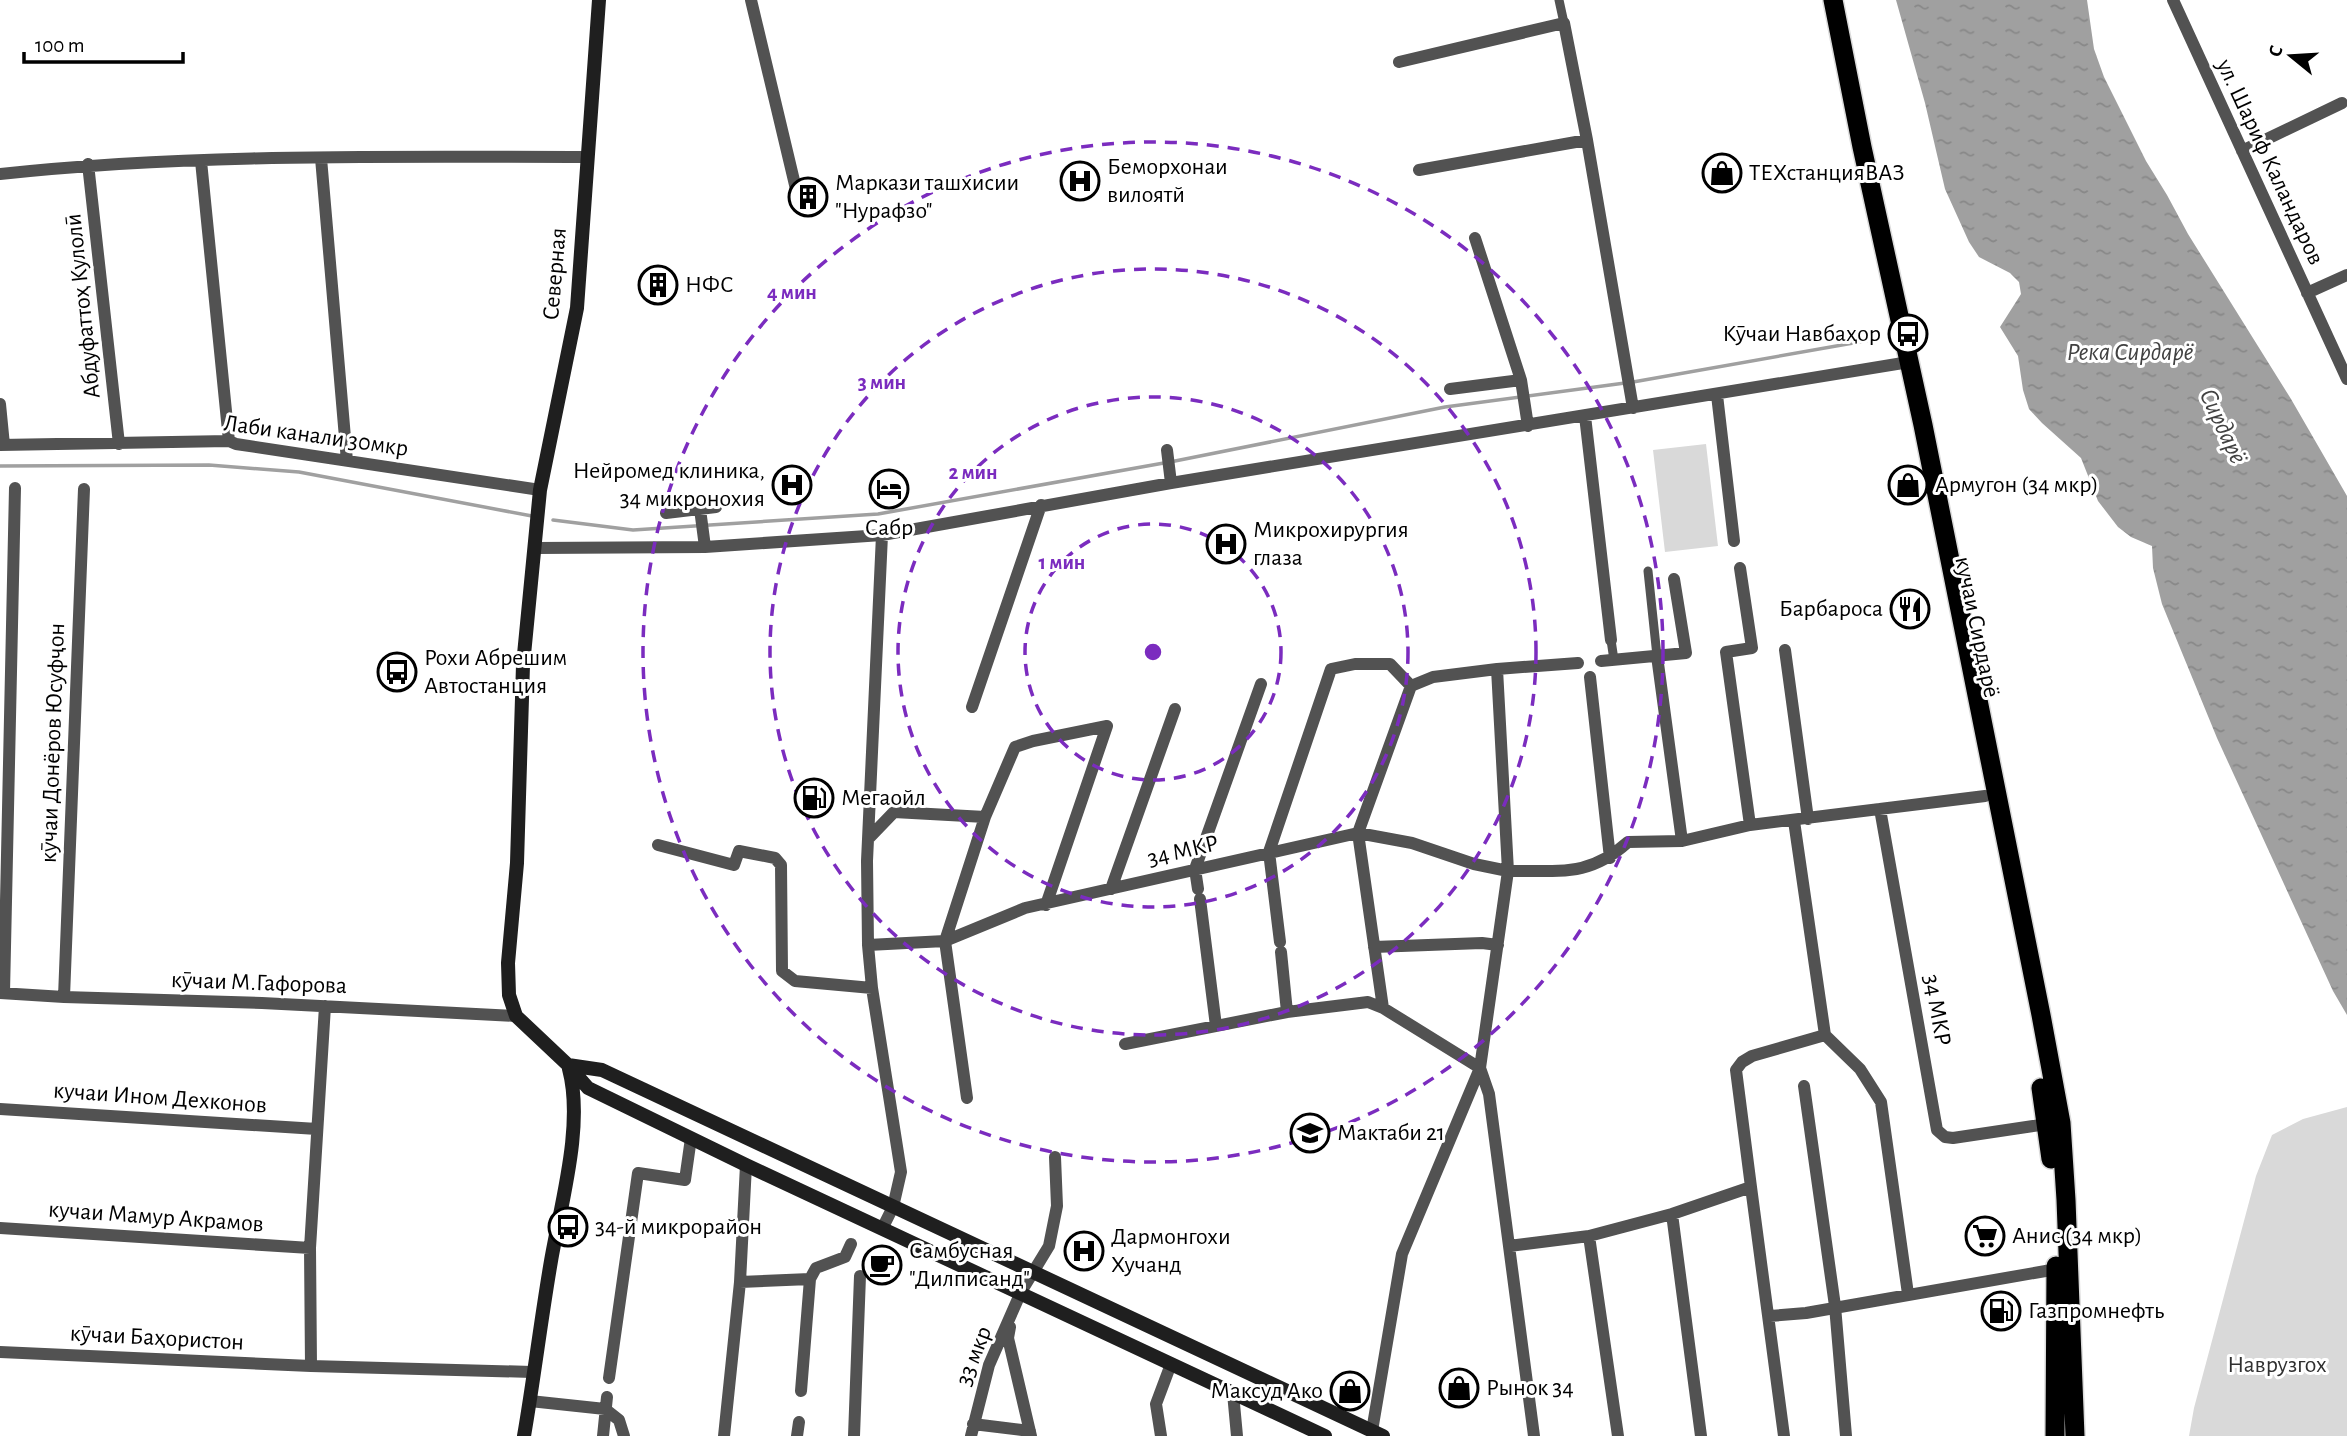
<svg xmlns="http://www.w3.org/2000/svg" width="2347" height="1436" font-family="'Alegreya Sans',sans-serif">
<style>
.green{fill:#d9d9d9}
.water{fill:url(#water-ripples)}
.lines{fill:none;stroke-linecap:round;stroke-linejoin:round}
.stream{stroke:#a0a0a0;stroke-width:3.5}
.trunk-casing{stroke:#dbdbdb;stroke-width:22}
.pedestrian{stroke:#525252;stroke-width:9}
.minor{stroke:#525252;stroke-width:12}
.secondary{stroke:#1f1f1f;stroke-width:14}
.trunk{stroke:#000;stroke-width:19}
.ring{fill:none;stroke:#7b2cbf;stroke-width:3.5;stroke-dasharray:12 9}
.labels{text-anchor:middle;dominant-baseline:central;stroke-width:6;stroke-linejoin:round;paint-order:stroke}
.street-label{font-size:24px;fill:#000;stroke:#fff}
.poi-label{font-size:24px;fill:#000;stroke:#fff;text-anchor:start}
.park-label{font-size:24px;fill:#303030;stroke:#fff}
.water-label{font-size:26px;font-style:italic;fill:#414141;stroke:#fff}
.centre{fill:#7b2cbf;stroke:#fff;stroke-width:3.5}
.ring-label{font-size:21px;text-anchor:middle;font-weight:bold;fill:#7b2cbf;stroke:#fff;stroke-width:6;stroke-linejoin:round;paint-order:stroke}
</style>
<defs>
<pattern id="water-ripples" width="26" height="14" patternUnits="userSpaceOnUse" patternTransform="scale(1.75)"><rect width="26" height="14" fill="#a0a0a0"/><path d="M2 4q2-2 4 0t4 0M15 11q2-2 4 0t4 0" fill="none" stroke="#888"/></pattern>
</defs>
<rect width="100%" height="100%" fill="#fff"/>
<path class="green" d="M1706 444 1718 546 1665 552 1653 450Z
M2347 1107V1436H2189L2194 1408 2256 1176 2272 1135 2303 1119Z"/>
<path class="water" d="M1896 0H2087L2094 49 2104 77 2146 161 2167 195 2188 234 2291 399 2347 496V1015L2333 991 2217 738 2162 604 2153 568 2152 546 2131 537 2118 527 2098 501 2081 458 2042 423 2029 409 2023 390 2018 356 2000 327 2021 294 2019 282 2010 273 1979 257 1969 242 1945 189 1925 103Z"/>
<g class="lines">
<path class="stream" d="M1633 382 1876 339
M0 466 209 465 299 472 532 516
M553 520 633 530 878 514 1175 461 1445 407 1625 383"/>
<defs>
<path id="trunk" d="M1833 0 1862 147 1923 425 2041 1015 2061 1123 2066 1200 2075 1436
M2041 1088 2051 1159
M2055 1436 2056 1266"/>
</defs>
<use href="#trunk" class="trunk-casing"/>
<path class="pedestrian" d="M1559 0 1564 23
M1648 571 1657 656
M1611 640 1614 660"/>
<path class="minor" d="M751 0 796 189
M2173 0 2347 379
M1399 62 1564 23 1587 140
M2242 151 2342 103
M321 158 347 461
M201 161 229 441
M88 164 119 444
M1419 170 1587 140 1633 408
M0 174C194 153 391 157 586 157
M1475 238 1521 380 1528 426
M2307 293 2347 275
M1450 389 1521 380
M1717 395 1734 541
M0 404 4 445
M1585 416 1611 640
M0 445 229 441 236 444 540 490
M1167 450 1171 483
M700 509 705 547
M666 513 716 507
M882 535 867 861 868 945 872 988 901 1172 893 1207 882 1229
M536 548 705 547 882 535 1171 483 1909 362
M1740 568 1752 648 1726 652 1750 825
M1785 650 1808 819
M1657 656 1682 841
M1601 661 1686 653 1674 579
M1590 677 1610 858
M972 707 1041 505
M1880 809 1937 1130 1945 1137 1953 1138 2047 1124
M868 839 894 812 985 817 1015 747 1033 741 1107 726
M658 845 734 865 739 851 775 858 781 865 782 971 795 981 872 988
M1111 889 1175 709
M1198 889 1195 869 1261 684
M1200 899 1216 1026
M1046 905 1107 726
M1280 942 1269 852 1331 669 1355 664H1390L1411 686 1433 677 1497 669
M868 945 945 941 1025 908 1358 833 1412 843 1474 864 1508 871 1497 669 1578 663
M1374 947 1482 943 1498 945
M1281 952 1287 1012
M0 993 64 997 262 1003 516 1016
M4 993 15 488
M64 997 84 489
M1383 1008 1358 833 1411 686
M1825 1035 1860 1069 1881 1102 1908 1294
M1125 1044 1287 1012 1368 1002 1383 1008 1480 1068 1489 1094 1534 1436
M1804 1086 1835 1306 1846 1436
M967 1098 945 941 985 817
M0 1109 317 1129
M1751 1187 1784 1436
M1672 1214 1701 1436
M0 1228 310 1248
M1589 1236 1618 1436
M1509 1246 1589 1236 1672 1214 1751 1187 1736 1070 1742 1062 1752 1056 1825 1035 1794 821
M740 1282 810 1279
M1770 1316 1806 1313 2057 1269
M1010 1327 1008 1338 1031 1436
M0 1352 311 1366 532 1372
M311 1366 310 1248 325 1006
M609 1378 638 1173 685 1180 691 1138
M801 1391 810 1279 816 1268 845 1257 851 1244
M1233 1393 1237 1436
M530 1401 605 1409 619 1420 624 1436
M973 1424 1030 1431
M1372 1431 1402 1254 1480 1068 1508 871C1559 870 1588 878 1628 842L1682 841 1750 825 1985 796
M603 1436 607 1397
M724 1436 740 1282 746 1165
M797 1436 799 1422
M854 1436 860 1276
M971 1436 989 1365 1021 1292 1049 1246 1057 1206 1055 1157
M1161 1436 1156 1404 1171 1364"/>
<path class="secondary" d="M599 0 577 308 540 490 523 665 517 863 508 963 509 995 516 1016 568 1065 588 1088 746 1165 1325 1436
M568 1065 602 1070 1383 1436
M524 1436C534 1378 541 1319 551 1261 561 1203 584 1125 569 1069"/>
<use href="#trunk" class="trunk"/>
</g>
<g class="ring">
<circle cx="1153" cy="652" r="128"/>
<circle cx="1153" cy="652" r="255"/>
<circle cx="1153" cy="652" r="383"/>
<circle cx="1153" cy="652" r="510"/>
</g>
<defs>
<symbol id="shop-ring" viewBox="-11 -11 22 22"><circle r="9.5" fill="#fff" stroke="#000" stroke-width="1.5"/><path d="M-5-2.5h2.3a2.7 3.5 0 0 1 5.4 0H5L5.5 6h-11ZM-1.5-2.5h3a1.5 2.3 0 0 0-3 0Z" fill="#000"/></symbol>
<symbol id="hospital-ring" viewBox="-11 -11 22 22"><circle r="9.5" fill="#fff" stroke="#000" stroke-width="1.5"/><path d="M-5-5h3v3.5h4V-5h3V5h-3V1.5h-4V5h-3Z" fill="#000"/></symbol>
<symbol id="building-ring" viewBox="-11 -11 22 22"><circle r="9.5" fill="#fff" stroke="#000" stroke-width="1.5"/><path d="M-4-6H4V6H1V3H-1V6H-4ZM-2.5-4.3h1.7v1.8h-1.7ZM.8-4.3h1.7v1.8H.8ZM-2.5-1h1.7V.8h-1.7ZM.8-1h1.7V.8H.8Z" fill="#000"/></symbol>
<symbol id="bus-ring" viewBox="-11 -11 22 22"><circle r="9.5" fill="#fff" stroke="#000" stroke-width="1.5"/><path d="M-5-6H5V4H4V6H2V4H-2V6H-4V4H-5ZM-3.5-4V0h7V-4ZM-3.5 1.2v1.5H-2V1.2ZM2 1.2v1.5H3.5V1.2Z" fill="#000"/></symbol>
<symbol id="hotel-ring" viewBox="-11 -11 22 22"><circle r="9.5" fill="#fff" stroke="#000" stroke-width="1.5"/><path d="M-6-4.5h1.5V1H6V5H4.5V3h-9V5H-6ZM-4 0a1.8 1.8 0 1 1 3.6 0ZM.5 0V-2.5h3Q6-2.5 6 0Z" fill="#000"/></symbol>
<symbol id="restaurant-ring" viewBox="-11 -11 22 22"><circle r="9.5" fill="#fff" stroke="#000" stroke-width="1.5"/><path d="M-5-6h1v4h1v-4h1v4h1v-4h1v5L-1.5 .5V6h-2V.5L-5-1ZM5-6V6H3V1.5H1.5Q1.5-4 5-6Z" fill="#000"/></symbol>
<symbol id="fuel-ring" viewBox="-11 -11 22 22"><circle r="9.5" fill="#fff" stroke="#000" stroke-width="1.5"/><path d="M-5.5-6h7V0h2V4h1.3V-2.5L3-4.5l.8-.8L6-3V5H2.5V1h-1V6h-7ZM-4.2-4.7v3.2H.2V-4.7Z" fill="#000"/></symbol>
<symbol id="school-ring" viewBox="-11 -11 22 22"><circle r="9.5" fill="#fff" stroke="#000" stroke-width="1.5"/><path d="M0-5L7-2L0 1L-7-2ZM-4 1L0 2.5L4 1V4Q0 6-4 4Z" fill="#000"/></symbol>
<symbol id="supermarket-ring" viewBox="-11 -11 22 22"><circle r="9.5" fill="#fff" stroke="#000" stroke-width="1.5"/><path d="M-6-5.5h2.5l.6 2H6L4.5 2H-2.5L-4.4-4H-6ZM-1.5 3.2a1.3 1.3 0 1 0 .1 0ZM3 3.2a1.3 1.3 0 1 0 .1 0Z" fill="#000"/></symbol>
<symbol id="cafe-ring" viewBox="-11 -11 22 22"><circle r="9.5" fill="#fff" stroke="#000" stroke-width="1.5"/><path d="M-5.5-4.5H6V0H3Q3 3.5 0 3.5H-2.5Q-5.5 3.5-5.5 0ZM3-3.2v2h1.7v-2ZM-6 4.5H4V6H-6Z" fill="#000"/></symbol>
</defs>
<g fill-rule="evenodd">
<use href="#shop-ring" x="1700" y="151" width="44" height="44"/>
<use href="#hospital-ring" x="1058" y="159" width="44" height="44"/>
<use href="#building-ring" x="786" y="175" width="44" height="44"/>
<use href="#building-ring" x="636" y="263" width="44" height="44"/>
<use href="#bus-ring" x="1886" y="312" width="44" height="44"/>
<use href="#hospital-ring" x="770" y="463" width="44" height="44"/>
<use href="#shop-ring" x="1886" y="463" width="44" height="44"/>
<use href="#hotel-ring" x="867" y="467" width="44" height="44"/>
<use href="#hospital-ring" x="1204" y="522" width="44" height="44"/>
<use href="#restaurant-ring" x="1888" y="587" width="44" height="44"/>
<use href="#bus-ring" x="375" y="650" width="44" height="44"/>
<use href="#fuel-ring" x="792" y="776" width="44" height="44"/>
<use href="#school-ring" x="1288" y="1111" width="44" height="44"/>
<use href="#bus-ring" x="546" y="1205" width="44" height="44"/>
<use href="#supermarket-ring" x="1963" y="1214" width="44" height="44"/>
<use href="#hospital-ring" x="1062" y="1229" width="44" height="44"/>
<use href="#cafe-ring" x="860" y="1243" width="44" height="44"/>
<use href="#fuel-ring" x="1979" y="1289" width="44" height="44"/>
<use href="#shop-ring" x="1437" y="1366" width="44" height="44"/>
<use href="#shop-ring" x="1328" y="1369" width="44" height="44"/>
</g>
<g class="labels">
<g class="street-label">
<text transform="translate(2270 162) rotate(65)">ул. Шариф Каландаров</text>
<text transform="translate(555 274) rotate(-85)">Северная</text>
<text transform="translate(83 306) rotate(-96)">Абдуфаттоҳ Кулолӣ</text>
<text transform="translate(316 436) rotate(8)">Лаби канали 30мкр</text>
<text transform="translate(1977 627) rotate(78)">кучаи Сирдарё</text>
<text transform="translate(53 743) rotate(-88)">кӯчаи Донёров Юсуфҷон</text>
<text transform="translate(1183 851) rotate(-13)">34 МКР</text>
<text transform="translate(259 983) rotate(2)">кӯчаи М.Гафорова</text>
<text transform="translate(1937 1010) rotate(80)">34 МКР</text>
<text transform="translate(160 1098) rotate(4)">кучаи Ином Дехконов</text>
<text transform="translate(156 1217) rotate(4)">кучаи Мамур Акрамов</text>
<text transform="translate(157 1338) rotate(3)">кӯчаи Баҳористон</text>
<text transform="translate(974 1356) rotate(-69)">33 мкр</text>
</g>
<g class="poi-label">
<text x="1107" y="167">Беморхонаи<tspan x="1107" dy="28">вилоятй</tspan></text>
<text x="1749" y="173">ТЕХстанцияВАЗ</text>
<text x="835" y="183">Маркази ташхисии<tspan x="835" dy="28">"Нурафзо"</tspan></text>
<text x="685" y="285">НФС</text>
<text x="1881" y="334" text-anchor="end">Кӯчаи Навбаҳор</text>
<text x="765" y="471" text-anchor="end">Нейромед клиника,<tspan x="765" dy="28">34 микронохия</tspan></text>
<text x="1935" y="485">Армугон (34 мкр)</text>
<text x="889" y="528" text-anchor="middle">Сабр</text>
<text x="1253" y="530">Микрохирургия<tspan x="1253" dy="28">глаза</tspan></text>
<text x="1883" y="609" text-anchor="end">Барбароса</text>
<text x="424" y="658">Рохи Абрешим<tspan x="424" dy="28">Автостанция</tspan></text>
<text x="841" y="798">Мегаойл</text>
<text x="1337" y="1133">Мактаби 21</text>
<text x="595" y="1227">34-й микрорайон</text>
<text x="2012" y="1236">Анис (34 мкр)</text>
<text x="1111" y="1237">Дармонгохи<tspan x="1111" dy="28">Хучанд</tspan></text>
<text x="909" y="1251">Самбусная<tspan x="909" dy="28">"Дилписанд"</tspan></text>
<text x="2028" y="1311">Газпромнефть</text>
<text x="1486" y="1388">Рынок 34</text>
<text x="1323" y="1391" text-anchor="end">Максуд Ако</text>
</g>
<g class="park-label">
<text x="2277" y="1365">Наврузгох</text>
</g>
<g class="water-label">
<text x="2130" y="352">Река Сирдарё</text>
<text transform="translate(2223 426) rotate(65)">Сирдарё</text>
</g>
</g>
<circle cx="1153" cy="652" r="10" class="centre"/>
<g class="ring-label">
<text x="792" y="299">4 мин</text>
<text x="882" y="389">3 мин</text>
<text x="973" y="479">2 мин</text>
<text x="1062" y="569">1 мин</text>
</g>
<g transform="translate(2291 56) rotate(288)" stroke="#ffffff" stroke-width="5" paint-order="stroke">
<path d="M0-5L12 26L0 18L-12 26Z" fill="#000000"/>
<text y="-10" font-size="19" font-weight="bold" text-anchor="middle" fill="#000000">С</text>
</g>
<path d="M24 52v10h159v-10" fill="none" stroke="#000000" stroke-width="3.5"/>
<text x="35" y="52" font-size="21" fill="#000000" stroke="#ffffff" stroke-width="5" paint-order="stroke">100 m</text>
</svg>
